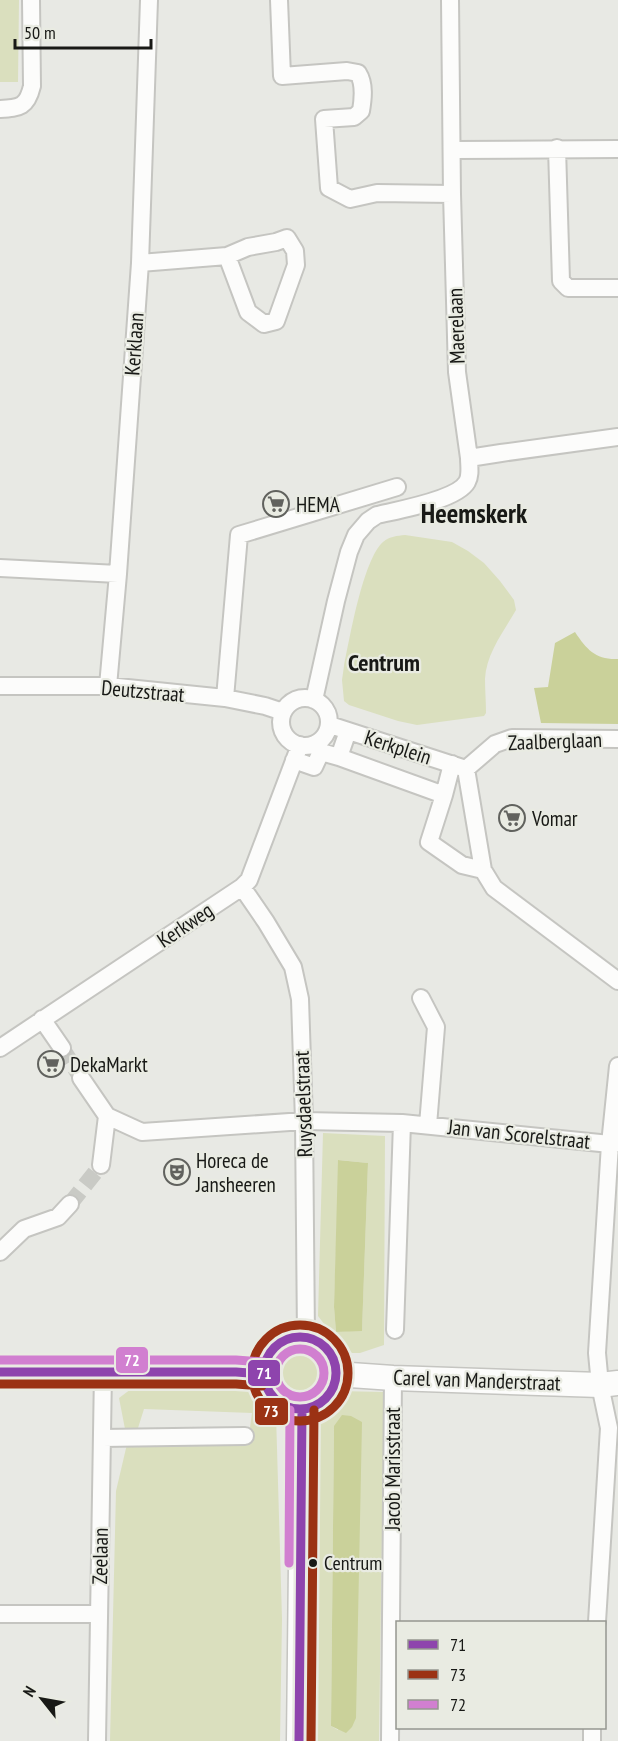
<svg xmlns="http://www.w3.org/2000/svg" width="618" height="1741" font-family="'PT Sans Narrow',sans-serif">
<style>
.green{fill:#dadfbe;fill-rule:evenodd}
.water{fill:#cad19a}
.lines{fill:none;stroke-linecap:round;stroke-linejoin:round}
.street-tunnel{stroke:#c9cac5;stroke-width:16;stroke-dasharray:16 8;stroke-linecap:butt}
.street-casing{stroke:#c5c5c1;stroke-width:20}
.secondary-casing{stroke:#c5c5c1;stroke-width:27}
.street{stroke:#fcfcfb;stroke-width:16}
.secondary{stroke:#fcfcfb;stroke-width:24}
.bus-1-casing{stroke:#e9ebe2;stroke-width:14}
.bus-2-casing{stroke:#e9ebe2;stroke-width:14}
.bus-3-casing{stroke:#e9ebe2;stroke-width:14}
.bus-1{stroke:#8e44ad;stroke-width:9}
.bus-2{stroke:#9b3214;stroke-width:9}
.bus-3{stroke:#d17fd0;stroke-width:9}
.bus-dot{fill:#181916;stroke:#e9ebe2;stroke-width:2}
.labels{text-anchor:middle;dominant-baseline:central;stroke-width:4.5;stroke-linejoin:round;paint-order:stroke}
.bus-label{font-size:20px;fill:#181916;stroke:#e9ebe2;text-anchor:start}
.street-label{font-size:21px;fill:#181916;stroke:#e9ebe2}
.poi-label{font-size:21px;fill:#181916;stroke:#e9ebe2;text-anchor:start}
.quarter-label{font-size:24px;font-weight:bold;fill:#181916;stroke:#e9ebe2}
.district-label{font-size:27px;font-weight:bold;fill:#181916;stroke:#e9ebe2}
.line-badge{stroke:#e9ebe2;stroke-width:2}
.badge-label{font-size:16px;text-anchor:middle;font-weight:bold;fill:#fff}
</style>
<rect width="100%" height="100%" fill="#e8e9e4"/>
<path class="green" d="M0 0H19L18 82H0Z
M405 535 452 542 468 551 484 563 500 581 514 600 516 610C504 631 486 654 485 679 485 690 486 702 486 713L484 716 417 725 398 721 349 705 344 701 342 680 344 666C350 637 363 560 383 542 390 536 397 536 405 535Z
M323 1133 385 1136 384 1345 360 1353H352L334 1337 318 1316ZM339 1160 368 1163 362 1330 336 1332 334 1307Z
M280 1374a20 20 0 1 1 40 0a20 20 0 1 1-40 0Z
M131 1389H242L256 1391 259 1400 276 1414 282 1619 280 1741H110L116 1491 127 1444 248 1442 252 1413 144 1409 138 1428 125 1429 119 1398Z
M337 1391 384 1392 379 1741H310L318 1413 323 1410ZM334 1426 338 1730 331 1726Z"/>
<path class="water" d="M575 632C587 650 596 660 618 659V724L541 723 534 688 548 687 555 643Z
M338 1160 368 1163 362 1331 336 1332 334 1307Z
M342 1415 351 1416 362 1422 356 1718 352 1727 346 1733 331 1726 334 1426Z"/>
<g class="lines">
<path class="street-tunnel" d="M62 1048 81 1078
M70 1204 101 1165"/>
<defs>
<path id="street" d="M279 0 282 76 347 71 358 73C365 84 363 99 361 111L354 117 324 119 329 188 350 199 377 193 452 194
M0 109C20 108 27 107 32 86L31 0
M557 148 561 281 568 288H618
M453 150 618 149
M140 263 227 256 248 247 276 242 287 238 295 251 296 265 276 321 264 324 248 312 227 256
M469 458 501 453 618 437
M0 568 118 574
M0 686H108L225 698 265 706 283 712
M108 686 118 574 140 263 149 0
M225 698 239 535 397 487
M281 722a24 24 0 1 1 48 0a24 24 0 1 1-48 0Z
M314 700 336 601 349 552 356 535 368 521 377 515C398 510 457 500 467 482 471 475 469 466 469 458L457 372 452 194 450 0
M330 725 466 769
M339 757 444 795 429 842 462 865 483 870
M294 760 314 767 321 752 339 757 348 731
M466 769 483 870 494 888 618 981
M466 769 495 744 512 738 618 739
M444 795 452 764
M242 887 266 922 293 967 300 999 304 1121 306 1337
M421 998 436 1027 428 1125
M42 1019 62 1048
M0 1048 242 887 249 880 300 745
M81 1078 107 1116
M107 1116 142 1132 304 1121 402 1123 610 1144 618 1143
M101 1165 107 1116
M0 1252 24 1229 58 1217 70 1204
M395 1330 402 1123
M102 1438 245 1436
M0 1614H99
M597 1622 609 1428 600 1385 597 1353 610 1144 618 1066
M97 1741 103 1372
M390 1741 393 1378
M592 1741V1728"/>
<path id="secondary" d="M264 1373a36 36 0 1 1 72 0a36 36 0 1 1-72 0Z
M0 1372H236L263 1374
M336 1374 393 1378 600 1385 618 1383
M299 1741 301 1563 302 1410"/>
</defs>
<use href="#street" class="street-casing"/>
<use href="#secondary" class="secondary-casing"/>
<use href="#street" class="street"/>
<use href="#secondary" class="secondary"/>
<defs>
<path id="bus-1" d="M264 1373a36 36 0 1 1 72 0a36 36 0 1 1-72 0Z
M0 1372H236L263 1374
M299 1741 302 1410"/>
<path id="bus-2" d="M252 1373a48 48 0 1 1 96 0a48 48 0 1 1-96 0Z
M0 1384H236L262 1386
M311 1741 314 1410"/>
<path id="bus-3" d="M276 1373a24 24 0 1 1 48 0a24 24 0 1 1-48 0Z
M0 1360H236L264 1362
M289 1563 290 1410"/>
</defs>
<use href="#bus-1" class="bus-1-casing"/>
<use href="#bus-2" class="bus-2-casing"/>
<use href="#bus-3" class="bus-3-casing"/>
<use href="#bus-1" class="bus-1"/>
<use href="#bus-2" class="bus-2"/>
<use href="#bus-3" class="bus-3"/>
</g>
<defs>
<symbol id="supermarket-ring" viewBox="-11 -11 22 22"><circle r="9.5" fill="#e9ebe2" stroke="#61625e" stroke-width="1.5"/><path d="M-6-5.5h2.5l.6 2H6L4.5 2H-2.5L-4.4-4H-6ZM-1.5 3.2a1.3 1.3 0 1 0 .1 0ZM3 3.2a1.3 1.3 0 1 0 .1 0Z" fill="#61625e"/></symbol>
<symbol id="theatre-ring" viewBox="-11 -11 22 22"><circle r="9.5" fill="#e9ebe2" stroke="#61625e" stroke-width="1.5"/><path d="M-5-5.5Q0-4 5-5.5V0Q5 5 0 6Q-5 5-5 0ZM-3.3-2.5H-1v1.5H-3.3ZM1-2.5H3.3v1.5H1ZM-2.8 1Q0 5.5 2.8 1Z" fill="#61625e"/></symbol>
</defs>
<g fill-rule="evenodd">
<use href="#supermarket-ring" x="261" y="489" width="30" height="30"/>
<use href="#supermarket-ring" x="497" y="803" width="30" height="30"/>
<use href="#supermarket-ring" x="36" y="1049" width="30" height="30"/>
<use href="#theatre-ring" x="162" y="1157" width="30" height="30"/>
</g>
<circle class="bus-dot" cx="313" cy="1563" r="5"/>
<g class="labels">
<g class="bus-label">
<text x="324" y="1563">Centrum</text>
</g>
<g class="street-label">
<text transform="translate(456 326) rotate(-92)">Maerelaan</text>
<text transform="translate(134 344) rotate(-86)">Kerklaan</text>
<text transform="translate(143 691) rotate(5)">Deutzstraat</text>
<text transform="translate(555 741) rotate(-2)">Zaalberglaan</text>
<text transform="translate(398 747) rotate(18)">Kerkplein</text>
<text transform="translate(185 925) rotate(-34)">Kerkweg</text>
<text transform="translate(303 1104) rotate(-92)">Ruysdaelstraat</text>
<text transform="translate(519 1134) rotate(6)">Jan van Scorelstraat</text>
<text transform="translate(477 1380) rotate(2)">Carel van Manderstraat</text>
<text transform="translate(392 1469) rotate(-90)">Jacob Marisstraat</text>
<text transform="translate(100 1556) rotate(-89)">Zeelaan</text>
</g>
<g class="poi-label">
<text x="296" y="504">HEMA</text>
<text x="532" y="818">Vomar</text>
<text x="70" y="1064">DekaMarkt</text>
<text x="196" y="1160">Horeca de<tspan x="196" dy="24">Jansheeren</tspan></text>
</g>
<g class="quarter-label">
<text x="384" y="662">Centrum</text>
</g>
<g class="district-label">
<text x="474" y="513">Heemskerk</text>
</g>
</g>
<g class="line-badge">
<rect x="115" y="1346" width="34" height="28" rx="6" fill="#d17fd0"/>
<rect x="247" y="1359" width="34" height="28" rx="6" fill="#8e44ad"/>
<rect x="254" y="1397" width="35" height="29" rx="6" fill="#9b3214"/>
</g>
<g class="badge-label">
<text x="132" y="1366">72</text>
<text x="264" y="1379">71</text>
<text x="271" y="1417">73</text>
</g>
<rect x="396" y="1621" width="210" height="108" fill="#e9ebe2" stroke="#959790" stroke-width="1.5"/>
<rect x="408" y="1640" width="30" height="9" fill="#8e44ad" stroke="#959790" stroke-width="1.5"/>
<text x="450" y="1651" font-size="18" fill="#181916">71</text>
<rect x="408" y="1670" width="30" height="9" fill="#9b3214" stroke="#959790" stroke-width="1.5"/>
<text x="450" y="1681" font-size="18" fill="#181916">73</text>
<rect x="408" y="1700" width="30" height="9" fill="#d17fd0" stroke="#959790" stroke-width="1.5"/>
<text x="450" y="1711" font-size="18" fill="#181916">72</text>
<g transform="translate(42 1699) rotate(301)" stroke="#e9ebe2" stroke-width="4.5" paint-order="stroke">
<path d="M0-4.5L10 22L0 15L-10 22Z" fill="#181916"/>
<text y="-9" font-size="16" font-weight="bold" text-anchor="middle" fill="#181916">N</text>
</g>
<path d="M15 39v9h136v-9" fill="none" stroke="#181916" stroke-width="3"/>
<text x="24" y="39" font-size="18" fill="#181916" stroke="#e9ebe2" stroke-width="4.5" paint-order="stroke">50 m</text>
</svg>
